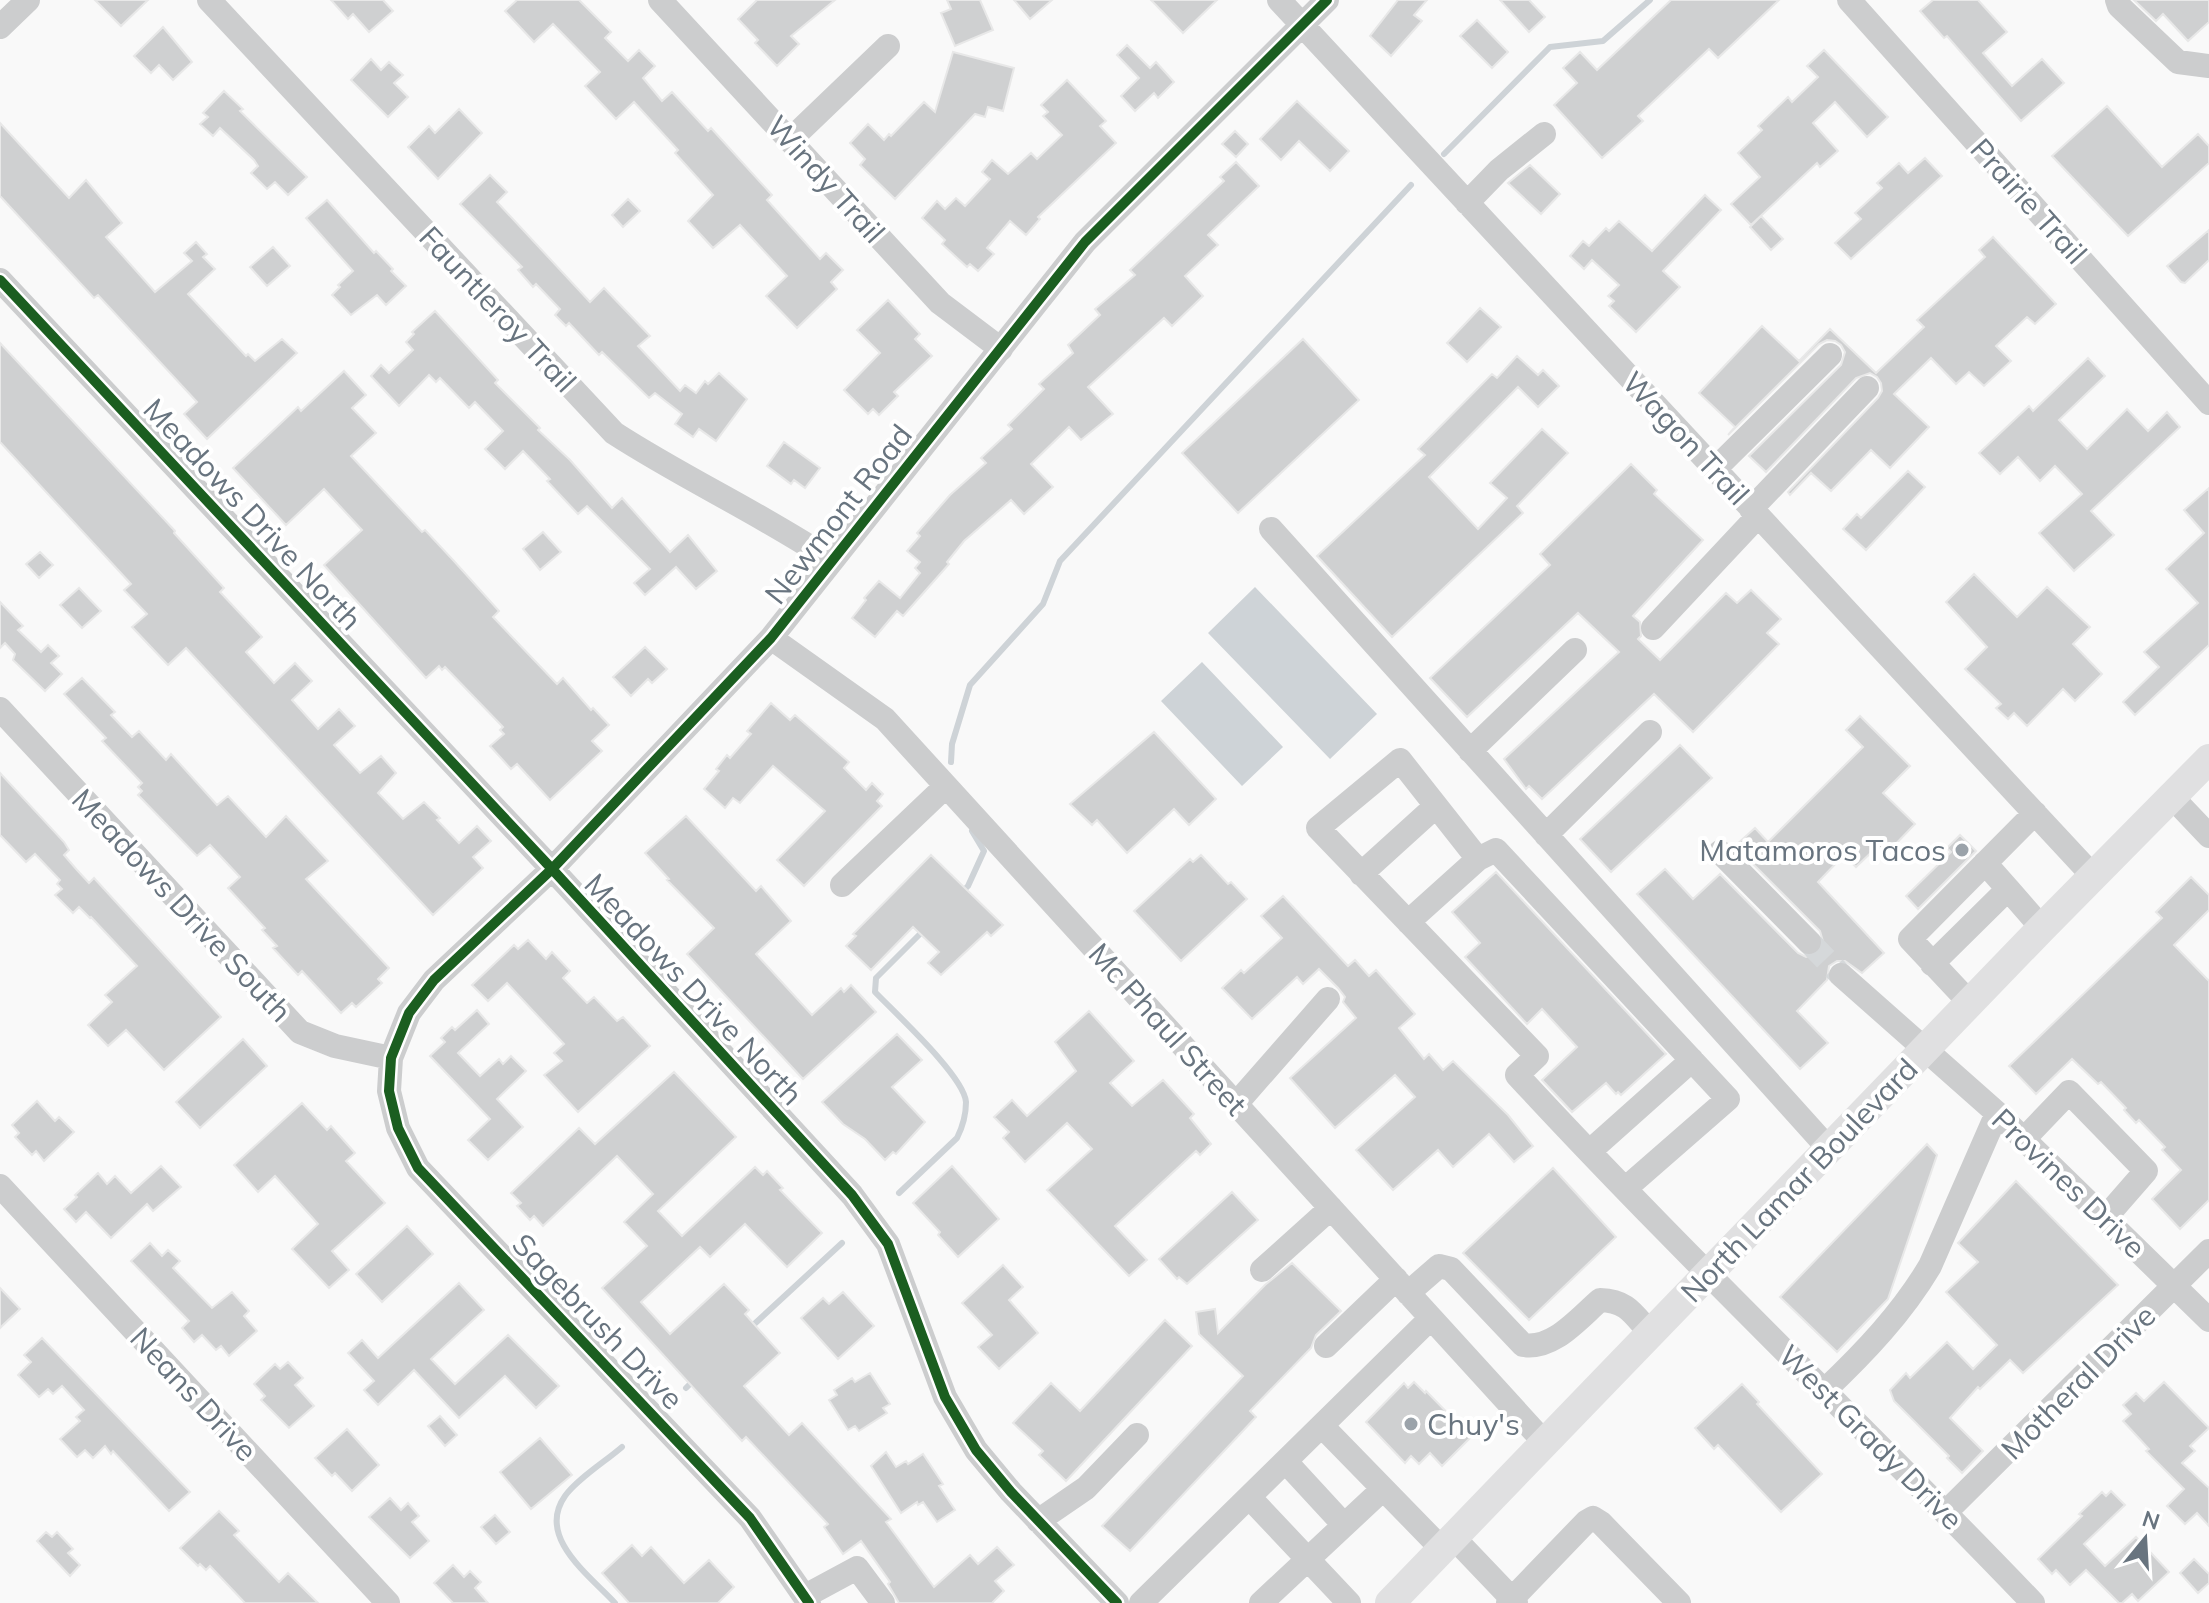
<svg xmlns="http://www.w3.org/2000/svg" width="2209" height="1603" font-family="Mulish,sans-serif">
<style>
.water{fill:#ced3d7}
.lines{fill:none;stroke-linecap:round;stroke-linejoin:round}
.stream{stroke:#ced3d7;stroke-width:6}
.building{fill:#cfd0d1;stroke:#e8e8e8;stroke-width:2}
.minor-tunnel{stroke:#d5d8da;stroke-width:24;stroke-dasharray:24 12;stroke-linecap:butt}
.minor{stroke:#cccdce;stroke-width:24}
.major{stroke:#e0e0e1;stroke-width:30}
.cycleway-casing{stroke:#fff;stroke-width:15}
.cycleway{stroke:#1b5e20;stroke-width:10}
.poi-dot{fill:#9ba3aa;stroke:#fff;stroke-width:3}
.labels{text-anchor:middle;dominant-baseline:central;stroke-width:8;stroke-linejoin:round;paint-order:stroke}
.street-label{font-size:30px;fill:#68747f;stroke:#fff}
.poi-label{font-size:30px;fill:#68747f;stroke:#fff;text-anchor:end}
</style>
<rect width="100%" height="100%" fill="#f9f9f9"/>
<path class="water" d="M1255 587 1377 714 1330 759 1208 633Z
M1202 662 1283 747 1242 786 1161 701Z"/>
<g class="lines">
<path class="stream" d="M1444 154 1550 47 1603 41 1650 0
M951 762 952 744 970 685 1043 604 1060 561 1411 185
M960 894 968 886 984 851 972 831
M899 1193 957 1138C962 1128 966 1114 966 1102 964 1076 895 1013 875 992L876 978 924 930
M750 1328 842 1243
M686 1388 695 1379
M615 1603C589 1575 536 1537 565 1496 577 1479 606 1461 622 1447"/>
</g>
<path class="building" d="M95 0H148L121 26Z
M331 0H383L393 11 369 32 353 14 348 19Z
M517 0H579L611 32 605 38 628 61 639 50 655 66 643 78 662 101 672 92 708 131 711 128 772 195 767 200 820 259 826 253 843 270 831 282 837 289 797 328 766 296 787 276 740 225 713 248 688 221 713 195 675 153 678 150 634 102 616 119 585 86 600 72 553 24 534 42 505 11Z
M757 0H835L791 36 799 44 777 66 755 43 758 40 738 19Z
M947 0H980L993 30 955 46 941 13 951 9Z
M1014 0H1052L1030 19Z
M1151 0H1217L1183 33Z
M1398 0H1427L1414 15 1422 21 1391 56 1370 36Z
M1500 0H1529L1545 17 1529 32Z
M1671 0H1779L1718 58 1709 49 1638 116 1643 121 1602 158 1554 105 1577 83 1563 68 1580 52 1597 70Z
M1933 0H1978L2007 32 1983 53 2012 86 2042 59 2064 83 2021 121 1947 36 1944 38 1920 11Z
M2134 0H2209V22L2188 41 2163 14 2156 21Z
M1477 20 1508 52 1492 68 1460 36Z
M163 27 192 62 173 80 159 65 151 73 134 56Z
M1127 45 1150 68 1156 62 1174 82 1158 98 1154 93 1135 111 1121 96 1139 78 1117 55Z
M1824 50 1888 117 1867 137 1835 102 1813 123 1838 151 1820 167 1817 163 1751 225 1731 204 1760 177 1738 153 1762 130 1758 126 1788 97 1792 102 1818 77 1807 66Z
M953 52 1014 68 1003 111 988 107 985 117 975 114 895 199 860 165 865 159 850 143 868 124 884 140 889 134 891 136 924 102 935 112Z
M371 59 381 70 389 62 403 75 394 83 408 97 388 117 351 80Z
M1067 80 1106 121 1100 126 1116 143 1038 217 1040 219 1026 235 1010 221 987 248 994 254 978 271 970 264 967 267 942 244 945 240 922 218 937 201 945 209 956 198 965 206 990 179 982 172 992 160 1008 174 1031 153 1037 159 1062 135 1043 116 1048 112 1041 105Z
M224 91 243 109 240 111 307 177 288 195 275 182 267 189 251 173 258 166 254 160 220 128 213 136 200 124 208 117 203 113Z
M1297 101 1349 151 1330 171 1299 141 1281 160 1260 139Z
M2107 106 2162 167 2198 134 2209 146V163L2128 236 2052 156Z
M459 109 482 133 438 179 408 147 429 126 435 133Z
M0 123 69 198 86 180 122 223 106 237 155 292 192 261 184 253 196 242 207 254 203 257 215 269 188 294 246 356 248 354 255 361 282 339 297 353 207 439 184 414 197 402 98 295 94 298 0 196Z
M1235 131 1248 144 1236 157 1222 144Z
M1925 158 1942 176 1851 259 1835 243 1861 219 1855 213 1882 188 1877 183 1899 163 1908 173Z
M1236 162 1259 186 1208 235 1218 245 1185 276 1203 296 1172 326 1164 318 1088 387 1113 414 1081 440 1069 427 1031 464 1053 487 1024 514 1011 500 964 541 947 562 949 564 903 616 897 611 875 637 852 618 866 600 864 598 879 581 900 598 920 573 915 568 920 562 907 551 920 536 917 533 950 495 986 463 981 458 1012 429 1008 425 1044 389 1039 384 1073 353 1068 345 1100 315 1095 309 1135 275 1130 270 1224 181 1220 177Z
M1530 165 1560 194 1541 214 1508 183Z
M490 175 507 192 497 202 590 302 604 288 650 336 638 346 680 391 685 385 696 393 705 381 708 384 719 373 747 399 716 441 699 429 693 437 675 424 682 414 655 393 649 398 602 352 599 355 569 323 566 326 555 315 560 309 536 284 533 287 518 270 522 267 460 204Z
M1705 195 1721 210 1663 271 1680 287 1636 332 1609 306 1614 301 1608 296 1619 285 1592 260 1584 269 1570 256 1583 241 1589 246 1606 228 1609 231 1619 221 1652 251Z
M628 199 640 211 623 227 612 215Z
M327 200 374 253 376 251 393 269 391 271 406 286 386 305 377 295 351 315 332 295 340 287 338 285 353 271 306 218Z
M1761 216 1783 239 1771 250 1750 227Z
M2209 230V260L2185 283 2181 282 2167 266Z
M1993 237 2056 304 2035 324 2027 317 1996 346 2011 361 1984 386 1969 372 1956 384 1931 358 1894 394 1929 427 1890 468 1871 450 1831 491 1811 473 1790 495 1788 492 1878 398 1882 391 1881 383 1877 377 1870 373 1856 378 1766 472 1749 456 1841 365 1845 352 1841 345 1835 341 1827 340 1819 344 1728 435 1735 427 1699 393 1762 326 1799 361 1830 329 1876 373 1924 327 1917 320 1985 257 1979 250Z
M273 247 290 266 267 286 250 267Z
M888 300 920 334 915 339 932 356 894 392 898 396 879 415 873 409 868 414 844 390 880 353 857 330Z
M1480 308 1501 327 1467 362 1447 343Z
M435 311 498 380 495 383 540 428 538 430 570 460 612 508 622 498 670 552 688 535 717 571 696 589 676 567 645 595 634 583 650 569 587 506 578 514 547 481 550 479 523 451 505 469 485 449 503 431 475 402 469 408 440 378 436 382 429 375 399 406 371 376 381 365 389 373 413 350 406 342 414 334 412 332Z
M1303 339 1359 400 1238 513 1182 453Z
M0 343 175 531 174 533 224 588 220 592 262 637 246 652 274 683 295 663 312 681 292 700 318 729 339 709 355 726 334 745 360 773 381 756 396 773 378 793 403 819 424 802 440 818 437 820 459 843 477 826 491 841 473 857 483 868 433 915 186 648 168 665 132 627 147 614 124 590 131 584 0 442Z
M1517 356 1538 375 1543 370 1559 386 1538 407 1518 387 1429 477 1478 529 1507 498 1490 483 1542 429 1568 453 1517 506 1523 513 1392 637 1317 556 1425 455 1418 449 1492 374 1497 378Z
M2088 358 2105 376 2059 420 2087 449 2127 409 2148 431 2167 412 2180 427 2091 511 2114 535 2074 571 2039 533 2082 494 2055 466 2040 481 2018 457 2000 474 1979 453 2029 406 2033 411Z
M344 371 366 395 352 408 376 433 351 456 422 532 425 530 453 560 499 611 493 617 557 684 563 678 591 710 593 708 609 725 592 741 602 751 550 800 517 764 511 769 490 746 504 734 500 730 503 727 445 667 442 670 439 666 426 678 324 565 362 530 324 489 286 525 233 468 298 407 301 411Z
M784 442 820 468 805 488 794 480 791 484 767 466Z
M1631 464 1657 490 1654 494 1703 540 1633 616 1640 622 1641 636 1638 639 1660 660 1726 593 1737 603 1751 590 1781 619 1767 633 1779 644 1693 732 1654 694 1542 799 1529 786 1526 789 1504 759 1619 652 1578 613 1467 717 1430 678 1550 565 1540 554Z
M1908 471 1925 487 1866 550 1843 529 1857 514 1861 518Z
M2209 488V645L2135 715 2123 702 2159 667 2144 652 2198 603 2166 569 2204 533 2184 510Z
M543 532 561 552 540 570 523 549Z
M40 552 53 565 39 578 26 564Z
M1974 574 2017 617 2047 587 2090 627 2073 644 2102 674 2075 701 2063 689 2027 726 2014 713 2008 719 1996 708 2001 704 1965 669 1987 647 1946 602Z
M79 588 101 611 82 628 60 605Z
M0 602 23 626 18 630 41 652 48 645 59 656 51 663 62 674 45 691 13 660 15 654 5 643 0 648Z
M645 647 667 669 652 683 648 679 631 696 613 677Z
M82 678 115 712 111 715 132 737 139 731 166 760 171 754 217 805 228 796 266 837 286 816 328 861 306 879 389 968 378 979 382 983 356 1007 352 1003 341 1013 302 971 298 975 273 948 277 946 262 930 265 928 228 888 240 877 210 845 197 856 138 795 142 791 138 787 142 783 102 741 106 738 64 694Z
M771 703 790 720 795 715 849 762 844 768 866 790 872 783 883 794 877 801 882 806 804 886 777 860 825 811 773 766 740 803 733 798 725 808 704 789 719 771 716 769 727 755 730 758 751 734 747 731Z
M1860 716 1910 766 1883 793 1915 824 1886 854 1878 846 1856 867 1844 855 1818 882 1884 953 1862 973 1845 961H1837L1829 966 1827 980 1797 1011 1828 1043 1800 1069 1637 894 1665 869 1693 899 1720 874 1798 953 1806 957 1819 953 1824 945 1820 931 1735 846 1755 828 1768 842 1863 747 1846 730Z
M1154 732 1216 799 1189 825 1174 809 1127 853 1097 820 1092 825 1070 804Z
M1680 745 1712 778 1611 872 1580 839Z
M0 773 64 842 69 850 64 855 77 870 89 883 94 878 221 1017 164 1070 126 1030 108 1046 88 1025 112 1002 105 995 137 966 91 917 90 918 79 907 73 913 55 895 62 889 57 884 60 880 35 854 26 862 0 835Z
M686 816 756 891 761 886 791 921 756 954 812 1015 841 988 844 992 851 985 876 1012 803 1079 687 954 714 928 667 880 669 879 645 853Z
M1960 835 1976 851 1918 909 1906 896 1951 852 1947 848Z
M931 855 1003 925 991 936 987 932 941 975 928 963 939 952 913 927 871 970 846 946 856 936 853 934Z
M1201 855 1228 884 1231 882 1247 899 1181 961 1134 911 1190 859 1193 862Z
M1496 872 1666 1054 1621 1095 1618 1092 1616 1094 1606 1083 1572 1112 1542 1080 1577 1047 1542 1009 1527 1024 1465 957 1480 943 1452 912Z
M2191 877 2209 895V910L2174 945 2209 981V1200L2180 1229 2152 1199 2181 1170 2162 1150 2165 1147 2139 1120 2136 1123 2124 1110 2126 1108 2101 1082 2098 1084 2072 1059 2036 1094 2009 1066 2162 918 2156 912Z
M1283 896 1348 966 1355 960 1369 976 1376 970 1415 1014 1399 1028 1424 1059 1429 1054 1443 1070 1453 1061 1508 1115 1533 1146 1514 1162 1489 1134 1453 1167 1438 1150 1393 1190 1356 1150 1415 1097 1395 1075 1335 1128 1290 1078 1356 1018 1343 1002 1345 997 1338 988 1319 969 1303 984 1297 977 1252 1019 1222 988 1241 970 1244 973 1282 938 1261 916Z
M528 940 546 959 552 952 570 971 563 978 587 1003 594 997 617 1021 623 1017 650 1046 578 1112 544 1075 562 1061 554 1053 564 1044 507 983 488 1001 472 985 514 945 518 949Z
M477 1010 489 1024 458 1053 480 1076 499 1059 503 1064 511 1056 526 1071 497 1099 523 1127 488 1160 468 1140 490 1119 430 1056 445 1042 441 1038 452 1027 455 1030Z
M1089 1011 1134 1061 1110 1083 1132 1106 1163 1080 1194 1114 1190 1118 1211 1144 1200 1155 1196 1151 1115 1226 1147 1260 1129 1276 1047 1190 1092 1149 1067 1123 1025 1162 1003 1138 1009 1132 994 1117 1012 1100 1027 1116 1076 1071 1055 1042Z
M897 1034 922 1060 892 1087 925 1122 896 1154 893 1152 885 1160 865 1139 843 1124 822 1102Z
M243 1039 267 1066 200 1128 176 1102Z
M674 1072 736 1137 658 1211 682 1236 755 1167 763 1175 767 1171 783 1188 780 1190 822 1233 787 1267 745 1224 710 1257 700 1247 641 1302 670 1334 724 1284 749 1310 745 1314 780 1353 744 1386 789 1435 802 1423 891 1519 886 1522 934 1587 970 1555 978 1564 997 1547 1014 1565 995 1581 1004 1591 992 1603H899L888 1584 890 1582 861 1541 843 1554 824 1527 828 1524 746 1437 742 1441 602 1288 647 1246 624 1222 653 1194 617 1156 543 1226 534 1216 530 1220 517 1206 521 1203 511 1193 579 1128 595 1144Z
M37 1101 55 1121 59 1117 74 1132 44 1161 36 1151 32 1155 15 1137 19 1133 12 1125Z
M302 1103 327 1130 331 1126 355 1153 346 1161 385 1203 332 1251 349 1270 329 1288 292 1249 318 1224 275 1176 258 1192 234 1165Z
M1927 1144 1937 1155 1888 1299 1837 1352 1780 1297Z
M161 1166 181 1187 153 1211 147 1204 111 1238 86 1212 76 1222 64 1209 77 1197 75 1195 98 1173 107 1184 115 1176 131 1193Z
M952 1166 999 1219 958 1257 938 1235 940 1232 913 1203Z
M1553 1168 1616 1237 1529 1320 1463 1253Z
M2016 1181 2118 1285 2023 1373 2010 1360 1980 1389 1978 1387 1950 1418 1983 1451 1962 1473 1947 1458 1949 1456 1894 1401 1890 1390 1906 1373 1910 1378 1947 1342 1973 1369 1997 1345 1946 1292 1978 1262 1958 1243Z
M1232 1192 1258 1220 1187 1284 1179 1277 1177 1279 1159 1259Z
M407 1226 433 1254 382 1302 356 1274Z
M150 1243 162 1256 168 1250 180 1261 173 1268 212 1308 232 1292 249 1311 244 1316 257 1331 229 1356 221 1346 216 1350 202 1335 194 1342 182 1328 189 1321 131 1261Z
M1292 1263 1341 1311 1316 1335 1311 1348 1250 1411 1256 1417 1130 1551 1102 1526 1243 1376 1199 1334 1196 1312 1215 1309 1218 1333 1265 1285Z
M1003 1265 1023 1287 1009 1300 1038 1333 999 1369 978 1347 992 1335 962 1303Z
M459 1283 484 1310 431 1359 455 1384 508 1335 559 1386 536 1408 505 1376 459 1418 414 1370 378 1405 364 1390 374 1381 348 1353 362 1340 378 1358Z
M0 1288 20 1309 0 1328Z
M843 1292 874 1326 838 1359 801 1318 823 1298 829 1304Z
M1165 1320 1192 1346 1066 1481 1039 1455 1043 1451 1013 1423 1051 1383 1080 1411Z
M42 1338 190 1492 169 1511 113 1451 111 1454 105 1446 93 1458 85 1450 77 1457 60 1439 80 1421 76 1417 84 1410 62 1386 53 1394 48 1389 39 1397 18 1375 31 1362 24 1355Z
M288 1362 303 1378 295 1385 314 1406 289 1428 261 1400 265 1396 254 1384 275 1364 280 1369Z
M870 1373 890 1404 883 1408 887 1413 859 1431 855 1426 848 1430 829 1400 837 1395 834 1390 852 1378 855 1382Z
M1414 1382 1425 1393 1426 1391 1471 1437 1442 1466 1430 1453 1419 1464 1411 1456 1405 1463 1366 1422 1404 1383 1408 1388Z
M2164 1382 2209 1428 2190 1446 2195 1451 2182 1463 2209 1488V1526L2197 1513 2185 1524 2167 1506 2184 1489 2146 1451 2149 1449 2123 1421 2131 1414 2123 1405 2136 1393 2144 1401Z
M1742 1384 1759 1402 1757 1404 1822 1474 1781 1512 1718 1445 1714 1449 1695 1428Z
M440 1416 457 1435 445 1446 428 1426Z
M347 1429 379 1465 352 1491 335 1473 332 1476 315 1458Z
M540 1438 572 1475 531 1509 500 1472Z
M886 1452 896 1467 906 1461 908 1464 923 1454 943 1484 939 1486 955 1510 937 1522 923 1502 918 1505 917 1502 901 1513 871 1466Z
M2111 1491 2125 1505 2084 1544 2105 1566 2136 1537 2169 1572 2138 1601 2132 1594 2122 1603H2119L2086 1570 2070 1585 2056 1570 2052 1574 2038 1559 2082 1516 2079 1514 2102 1492 2106 1496Z
M390 1498 401 1510 408 1503 419 1516 412 1522 429 1541 410 1558 369 1517Z
M219 1511 239 1531 234 1535 279 1582 288 1573 318 1603H245L210 1566 206 1570 200 1564 198 1566 180 1548Z
M495 1515 510 1532 496 1544 481 1527Z
M46 1532 52 1537 57 1532 73 1549 68 1553 80 1565 70 1576 37 1541Z
M632 1545 642 1556 651 1547 684 1583 709 1560 734 1587 718 1603H629L602 1573Z
M2194 1559 2209 1574V1583L2198 1593 2180 1573Z
M453 1565 464 1577 470 1571 481 1582 475 1588 488 1603H453L434 1583Z"/>
<g class="lines">
<path class="minor-tunnel" d="M1809 942 1841 975"/>
<path class="minor" d="M209 0 614 433C685 479 762 514 832 561
M660 0 940 303 1001 349
M1279 0 2093 876
M1849 0 2209 403
M2117 0 2119 6 2178 62 2209 66
M0 27 28 0
M790 140 888 46
M1467 203 1499 170 1544 134
M0 280 552 869 852 1195 888 1244 945 1397 976 1450 1011 1492 1117 1603
M1715 469 1830 355
M1751 509 1867 388
M1271 529 1829 1149
M1653 628 1758 516
M771 638 885 719 1545 1443
M0 709 300 1032 335 1046 391 1058
M1470 751 1575 650
M2172 797 2209 836
M1546 835 1650 732
M1720 852 1809 942
M1361 874 1436 806
M842 885 946 786
M2008 889 2042 928
M1408 922 1478 859
M1932 964 2008 889 1985 863
M1841 975 1997 1113 2209 1320
M1970 1003 1910 939 2035 813
M1236 1104 1328 999
M2024 1139 2069 1092 2146 1171 2105 1218
M1590 1151 1692 1060
M0 1186 388 1603
M1626 1188 1728 1099 1496 850 1478 859 1400 760 1318 828 1537 1056 1517 1075C1684 1256 1863 1425 2033 1603
M1262 1270 1331 1208
M1408 1293 1439 1266 1451 1269 1523 1345C1553 1350 1578 1319 1600 1300 1628 1301 1633 1314 1651 1334
M1326 1346 1396 1279
M1825 1390C1865 1352 1902 1313 1930 1266L1997 1113
M1322 1426 1442 1549
M1286 1462 1344 1525
M1250 1498 1349 1603
M1946 1512 2209 1251
M1038 1521 1086 1488 1137 1435
M1453 1537 1516 1603
M805 1596 857 1568 883 1603
M809 1603 750 1518 418 1168 398 1128 389 1091 391 1058 409 1013 434 980 552 869 771 638 1085 242 1327 0
M1141 1603 1431 1318
M1261 1603 1383 1489
M1508 1603 1586 1522 1593 1518 1601 1523 1679 1603"/>
<path class="major" d="M1390 1603 2042 928 2209 759"/>
<defs>
<path id="cycleway" d="M0 280 552 869 852 1195 888 1244 945 1397 976 1450 1011 1492 1117 1603
M809 1603 750 1518 418 1168 398 1128 389 1091 391 1058 409 1013 434 980 552 869 771 638 1085 242 1327 0"/>
</defs>
<use href="#cycleway" class="cycleway-casing"/>
<use href="#cycleway" class="cycleway"/>
</g>
<g class="poi-dot">
<circle cx="1962" cy="850" r="8"/>
<circle cx="1411" cy="1424" r="8"/>
</g>
<g class="labels">
<g class="street-label">
<text transform="translate(826 179) rotate(48)">Windy Trail</text>
<text transform="translate(2029 201) rotate(48)">Prairie Trail</text>
<text transform="translate(498 309) rotate(47)">Fauntleroy Trail</text>
<text transform="translate(1686 438) rotate(47)">Wagon Trail</text>
<text transform="translate(253 514) rotate(47)">Meadows Drive North</text>
<text transform="translate(838 514) rotate(-52)">Newmont Road</text>
<text transform="translate(182 905) rotate(47)">Meadows Drive South</text>
<text transform="translate(694 989) rotate(47)">Meadows Drive North</text>
<text transform="translate(1168 1029) rotate(48)">Mc Phaul Street</text>
<text transform="translate(1799 1180) rotate(-46)">North Lamar Boulevard</text>
<text transform="translate(2069 1183) rotate(44)">Provines Drive</text>
<text transform="translate(598 1321) rotate(46)">Sagebrush Drive</text>
<text transform="translate(2078 1382) rotate(-45)">Motheral Drive</text>
<text transform="translate(194 1394) rotate(47)">Neans Drive</text>
<text transform="translate(1871 1437) rotate(45)">West Grady Drive</text>
</g>
<g class="poi-label">
<text x="1946" y="850">Matamoros Tacos</text>
<text x="1427" y="1424" text-anchor="start">Chuy's</text>
</g>
</g>
<g transform="translate(2145 1539) rotate(18)" stroke="#ffffff" stroke-width="6" paint-order="stroke">
<path d="M0-6L14 30L0 20L-14 30Z" fill="#68747f"/>
<text y="-12" font-size="22" font-weight="bold" text-anchor="middle" fill="#68747f">N</text>
</g>
</svg>
